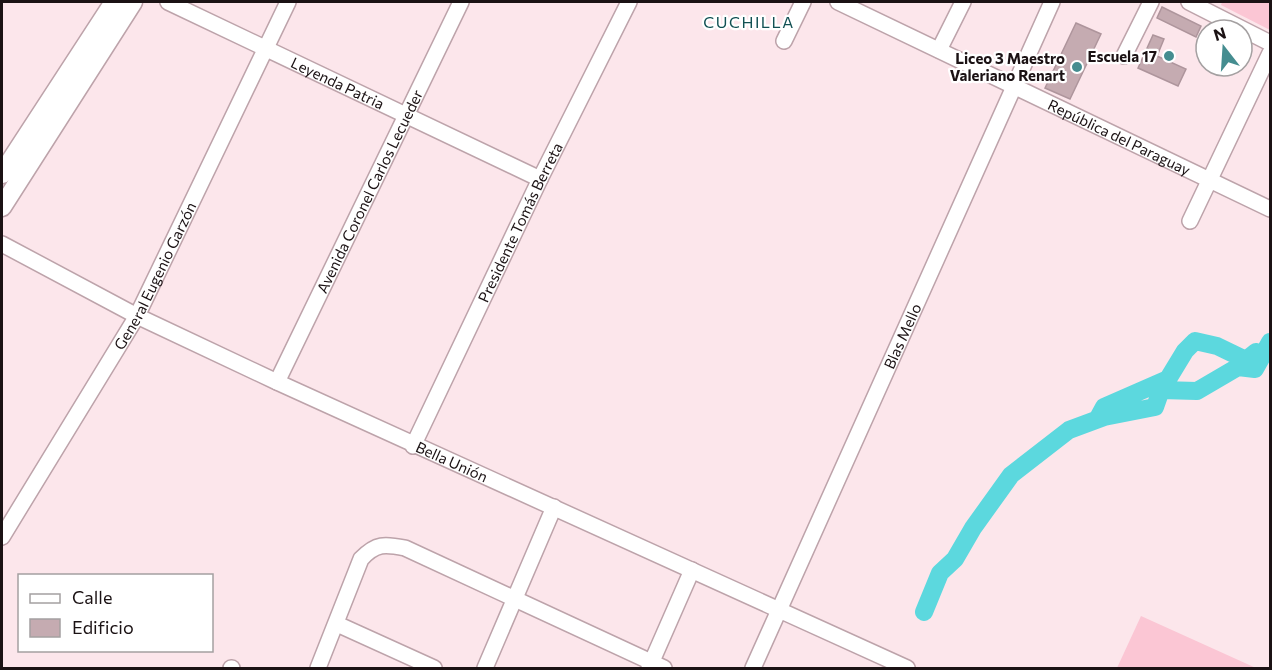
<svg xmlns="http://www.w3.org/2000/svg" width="1272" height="670" font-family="Commissioner,sans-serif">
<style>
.green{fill:#fbc6d4}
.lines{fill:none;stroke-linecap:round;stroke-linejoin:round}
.river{stroke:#5cd8de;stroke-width:18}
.building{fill:#c5abb1;stroke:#ae959c;stroke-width:1.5}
.minor-casing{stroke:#bda3aa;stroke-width:18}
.major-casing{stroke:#bda3aa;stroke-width:21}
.minor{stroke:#fff;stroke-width:15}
.major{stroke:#fff;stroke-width:18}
.poi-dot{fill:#458d90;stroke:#fff;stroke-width:2}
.labels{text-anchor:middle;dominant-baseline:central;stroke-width:4.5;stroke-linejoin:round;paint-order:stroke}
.poi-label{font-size:15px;font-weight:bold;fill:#1b1214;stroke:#fff;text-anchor:end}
.street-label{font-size:15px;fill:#1b1214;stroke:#fff}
.neighbourhood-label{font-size:16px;letter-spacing:1.5px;fill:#125053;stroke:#fff}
</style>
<rect width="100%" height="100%" fill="#fce6eb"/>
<path class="green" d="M1222 2H1270V30L1221 5Z
M1141 616 1256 668H1117Z"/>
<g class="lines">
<path class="river" d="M1098 418 1104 407 1168 379 1185 351 1195 341 1217 346 1246 360 1256 352
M924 612 940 573 955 559 973 528 1011 475 1069 430 1104 417 1155 407 1161 390 1197 391 1238 367 1255 369 1270 342"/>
</g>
<path class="building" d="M1162 7 1201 26 1196 37 1157 18Z
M1076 23 1101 34 1070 99 1045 88Z
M1153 35 1164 39 1157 56 1186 69 1178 86 1138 68Z"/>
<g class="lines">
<defs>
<g id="minor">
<path id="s1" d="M168 2 540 179"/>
<path id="s2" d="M838 2 1270 209"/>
<path d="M1189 2 1270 43"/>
<path d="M784 41 803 2"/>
<path d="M939 50 963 2"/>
<path d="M1124 56 1151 2"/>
<path d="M1190 221 1270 53"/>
<path id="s3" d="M2 244 137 316 277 382 907 668"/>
<path id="s4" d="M277 382 461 2"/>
<path id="s5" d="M413 446 540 179 629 2"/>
<path id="s6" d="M2 537 137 316 288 2"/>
<path d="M337 624 434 668"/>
<path d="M231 668H232"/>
<path d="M318 668 361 559C376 543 385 544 405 548L664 668"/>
<path d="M485 668 554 507"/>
<path d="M649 668 692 570"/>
<path id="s7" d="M753 668 1052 2"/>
</g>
<path id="major" d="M2 174 114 2
M2 207 133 2"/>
</defs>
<use href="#minor" class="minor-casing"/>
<use href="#major" class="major-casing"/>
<use href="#minor" class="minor"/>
<use href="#major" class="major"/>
</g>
<g class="poi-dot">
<circle cx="1169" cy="56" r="6"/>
<circle cx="1077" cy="67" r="6"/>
</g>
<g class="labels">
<g class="poi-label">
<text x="1157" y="56">Escuela 17</text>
<text x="1065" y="58">Liceo 3 Maestro<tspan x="1065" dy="17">Valeriano Renart</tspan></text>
</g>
<g class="street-label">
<text stroke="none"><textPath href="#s1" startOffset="188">Leyenda Patria</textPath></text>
<text stroke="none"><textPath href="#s2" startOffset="312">República del Paraguay</textPath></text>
<text stroke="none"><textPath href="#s4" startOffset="212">Avenida Coronel Carlos Lecueder</textPath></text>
<text stroke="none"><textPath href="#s5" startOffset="248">Presidente Tomás Berreta</textPath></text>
<text stroke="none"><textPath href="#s6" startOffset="303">General Eugenio Garzón</textPath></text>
<text stroke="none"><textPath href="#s7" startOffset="364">Blas Mello</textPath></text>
<text stroke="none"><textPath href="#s3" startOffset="500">Bella Unión</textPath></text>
</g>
<g class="neighbourhood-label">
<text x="749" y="21">CUCHILLA</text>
</g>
</g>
<rect width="1272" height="670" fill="none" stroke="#1b1214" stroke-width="6"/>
<rect x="18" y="574" width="195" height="78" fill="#ffffff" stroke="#a4a0a1" stroke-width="1.5"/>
<rect x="30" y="594" width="30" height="9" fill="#ffffff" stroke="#a4a0a1" stroke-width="1.5"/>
<text x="72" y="604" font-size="18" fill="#1b1214">Calle</text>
<rect x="30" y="619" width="30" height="18" fill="#c5abb1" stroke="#a4a0a1" stroke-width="1.5"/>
<text x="72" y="634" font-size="18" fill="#1b1214">Edificio</text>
<g transform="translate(1224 48) rotate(343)"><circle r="28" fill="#ffffff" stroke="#a4a0a1" stroke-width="1.5"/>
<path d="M0-4.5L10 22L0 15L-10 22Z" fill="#458d90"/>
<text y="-9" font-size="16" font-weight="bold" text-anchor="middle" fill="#1b1214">N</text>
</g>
</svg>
